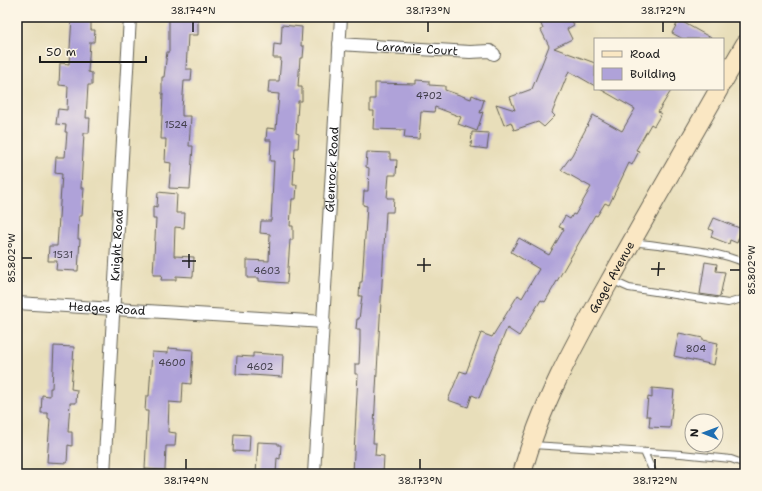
<svg xmlns="http://www.w3.org/2000/svg" width="762" height="491" font-family="'Shantell Sans',sans-serif">
<style>
.building{fill:#afa2d9}
.lines{fill:none;stroke-linecap:round;stroke-linejoin:round}
.lane-casing{stroke:#636053;stroke-width:8}
.street-casing{stroke:#636053;stroke-width:14}
.secondary-casing{stroke:#636053;stroke-width:20}
.lane{stroke:#fff;stroke-width:6}
.street{stroke:#fff;stroke-width:12}
.secondary{stroke:#fae7c3;stroke-width:18}
.ticks{fill:none;stroke:#1c1c1c;stroke-width:1.5}
.labels{text-anchor:middle;dominant-baseline:central;stroke-width:3.5;stroke-linejoin:round;paint-order:stroke}
.number-label{font-size:10px;fill:#413e4b}
.street-label{font-size:12px;fill:#1c1c1c;stroke:#fcf5e5}
.neatline{fill:none;stroke:#1c1c1c;stroke-width:1.5}
.ticks-label{font-size:10px;text-anchor:middle;fill:#1c1c1c}
</style>
<rect width="100%" height="100%" fill="#fcf5e5"/>
<filter id="ink" filterUnits="userSpaceOnUse"><feTurbulence type="fractalNoise" baseFrequency=".025" numOctaves="2"/><feDisplacementMap in="SourceGraphic" scale="8" xChannelSelector="R" yChannelSelector="G"/><feConvolveMatrix kernelMatrix="1 2 1 2 8 2 1 2 1" color-interpolation-filters="sRGB"/></filter>
<filter id="wash" filterUnits="userSpaceOnUse"><feTurbulence type="fractalNoise" baseFrequency=".012" numOctaves="4" result="noise"/><feDisplacementMap in="SourceGraphic" scale="16" xChannelSelector="R" yChannelSelector="G"/><feGaussianBlur stdDeviation="0.9" result="paint"/><feColorMatrix in="noise" values="0 0 0 0 0 0 0 0 0 0 0 0 0 0 0 0 0 1.4 0 .05"/><feComposite in="paint" operator="in"/></filter>
<g filter="url(#wash)">
<rect width="100%" height="100%" fill="#e8deba"/>
<g id="blocks">
<path class="building" d="M72 17H91V30H95L94 42H90L88 72 92 73V85H88L86 118H90L89 133H84L81 188H84L82 216H79L78 239H80L78 271 56 270 57 261H48L49 246H57L62 174 55 173 56 157H65L67 132H65L66 125 56 124 58 109 67 110 68 86 59 85 60 63 69 64Z
M169 17H197L198 23V35H188L186 69H192L191 81H184L182 109V116H191L189 146H193L190 189 169 188 171 163 165 162 166 139H161L163 94H162V77H164L167 52H169Z
M538 17H570L574 25 567 29 572 39 554 48 595 63V86L569 71 552 113 555 116 544 127 538 122 514 130 511 122 504 125 496 104 515 110 510 97 532 89 549 46 541 30 543 29Z
M679 20 713 39H683L672 33Z
M282 25 302 27 301 46H304L303 58H300L298 87H302V101H298V104L296 133 299 134 298 148H295L293 185H297L296 199H292L290 226H293V240H290L287 283 259 281V278H247V260L269 261 270 234 260 233 261 221H271L274 161H270L271 140H266L267 128 276 129 279 94 268 93 269 81H279L281 58H273L274 44 281 45Z
M416 80 429 81V85L445 86V90L471 99 472 95 484 100 480 113 483 112 477 131 458 124 461 117 435 107 434 112 421 111 419 139 404 138 405 130 373 129 374 111H370V99H375V83L416 84Z
M600 89H672L658 112 661 114 654 126 651 124 636 150 639 151 632 165 629 163 609 205 605 203 597 216 595 215 545 302 541 300 519 336 507 328 479 398 472 395 468 407 448 400 460 371 466 373 481 333 492 337 518 295 522 298 539 269 511 252 519 238 549 255 564 229 559 227 565 216 570 219 573 214 575 215 591 187 561 170 572 155 593 115 622 131 635 109Z
M472 132 489 133 487 149 471 147Z
M367 152 390 153V160H397L396 175H389L387 198H394L393 212H386L373 443H376L375 455 384 456 383 474 353 473 358 374H355V364H359L360 341V329H356L357 319H359L362 296H359L360 282H362L367 206 363 205 364 191H368L369 168 366 167Z
M158 192 177 194 176 213H185L184 228 175 227 174 256 194 257 193 277 176 276V280H161L162 275H153L156 219H153V206L157 207Z
M714 218 742 229 737 243 730 240 729 244 711 237 713 231 709 229Z
M705 262 717 264 716 271 725 272 720 297 700 294Z
M679 333 703 338V340L718 343 714 365 674 356Z
M54 346 74 347 71 389 77 390 76 403H70L68 432H72V446L68 445 67 463 47 462 50 419 48 418V413H41L42 395 50 396V388H52Z
M168 348 193 350 191 384 183 383 182 403 169 402 168 432 176 433 175 446H166L165 470 145 469 148 411H145L146 396H149L152 352 168 353Z
M253 353 283 355 282 377 236 374 237 356 253 357Z
M652 388 674 390 670 428 649 427 650 416H646L648 397 652 398Z
M234 434 250 435 249 452 233 451Z
M258 442 278 443V445H281L280 459 277 458 276 474H256Z"/>
</g>
</g>
<g filter="url(#ink)">
<use href="#blocks" fill-opacity="0" stroke="#636053" stroke-width="1"/>
<g class="lines">
<defs>
<path id="lane" d="M633 242C667 247 714 249 745 263
M611 280 629 288 728 303 742 299 745 295
M532 445 681 454 731 459 745 464
M644 452 654 474"/>
<g id="street">
<path id="s1" d="M339 44 470 52 490 51 494 54"/>
<path id="s2" d="M17 303 324 322"/>
<path id="s3" d="M104 474 130 17"/>
<path id="s4" d="M314 474 341 17"/>
</g>
<g id="secondary">
<path d="M723 82 745 44"/>
<path id="s5" d="M522 474C540 406 574 345 608 284 644 219 682 154 719 89"/>
</g>
</defs>
<use href="#lane" class="lane-casing"/>
<use href="#street" class="street-casing"/>
<use href="#secondary" class="secondary-casing"/>
<use href="#lane" class="lane"/>
<use href="#street" class="street"/>
<use href="#secondary" class="secondary"/>
</g>
</g>
<path class="ticks" d="M193 32V22M428 32V22M663 32V22M22 258H32M182 261H196M417 265H431M189 268V254M651 269H665M730 270H740M424 272V258M658 276 659 262M186 469V459M420 469V459M655 469V459"/>
<g class="labels">
<g class="number-label">
<text x="429" y="95">4702</text>
<text x="176" y="124">1524</text>
<text x="63" y="254">1531</text>
<text x="267" y="270">4603</text>
<text x="696" y="348">804</text>
<text x="172" y="362">4600</text>
<text x="260" y="366">4602</text>
</g>
<g class="street-label">
<text stroke="none"><textPath href="#s1" startOffset="78">Laramie Court</textPath></text>
<text stroke="none"><textPath href="#s4" startOffset="305">Glenrock Road</textPath></text>
<text stroke="none"><textPath href="#s3" startOffset="229">Knight Road</textPath></text>
<text stroke="none"><textPath href="#s5" startOffset="217">Gagel Avenue</textPath></text>
<text stroke="none"><textPath href="#s2" startOffset="90">Hedges Road</textPath></text>
</g>
</g>
<rect width="762" height="491" fill="none" stroke="#fcf5e5" stroke-width="44"/>
<rect x="594" y="38" width="130" height="52" fill="#fcf5e5" stroke="#a29e95"/>
<rect x="602" y="51" width="20" height="6" fill="#fae7c3" stroke="#a29e95"/>
<text x="630" y="58" font-size="12" fill="#1c1c1c">Road</text>
<rect x="602" y="68" width="20" height="12" fill="#afa2d9" stroke="#a29e95"/>
<text x="630" y="78" font-size="12" fill="#1c1c1c">Building</text>
<g transform="translate(704 433) rotate(271)"><circle r="19" fill="#fcf5e5" stroke="#a29e95"/>
<path d="M0-3L7 15L0 10L-7 15Z" fill="#1f6fb2"/>
<text y="-6" font-size="11" font-weight="bold" text-anchor="middle" fill="#1c1c1c">N</text>
</g>
<path d="M40 56v6h106v-6" fill="none" stroke="#1c1c1c" stroke-width="2"/>
<text x="46" y="56" font-size="12" fill="#1c1c1c" stroke="#fcf5e5" stroke-width="3" paint-order="stroke">50 m</text>
<rect x="22" y="22" width="718" height="447" class="neatline"/>
<g class="ticks-label">
<text x="193" y="14">38.174°N</text>
<text x="428" y="14">38.173°N</text>
<text x="663" y="14">38.172°N</text>
<text transform="translate(11 258) rotate(-90)" y="4">85.802°W</text>
<text transform="translate(751 270) rotate(-90)" y="4">85.802°W</text>
<text x="186" y="484">38.174°N</text>
<text x="420" y="484">38.173°N</text>
<text x="655" y="484">38.172°N</text>
</g>
</svg>
